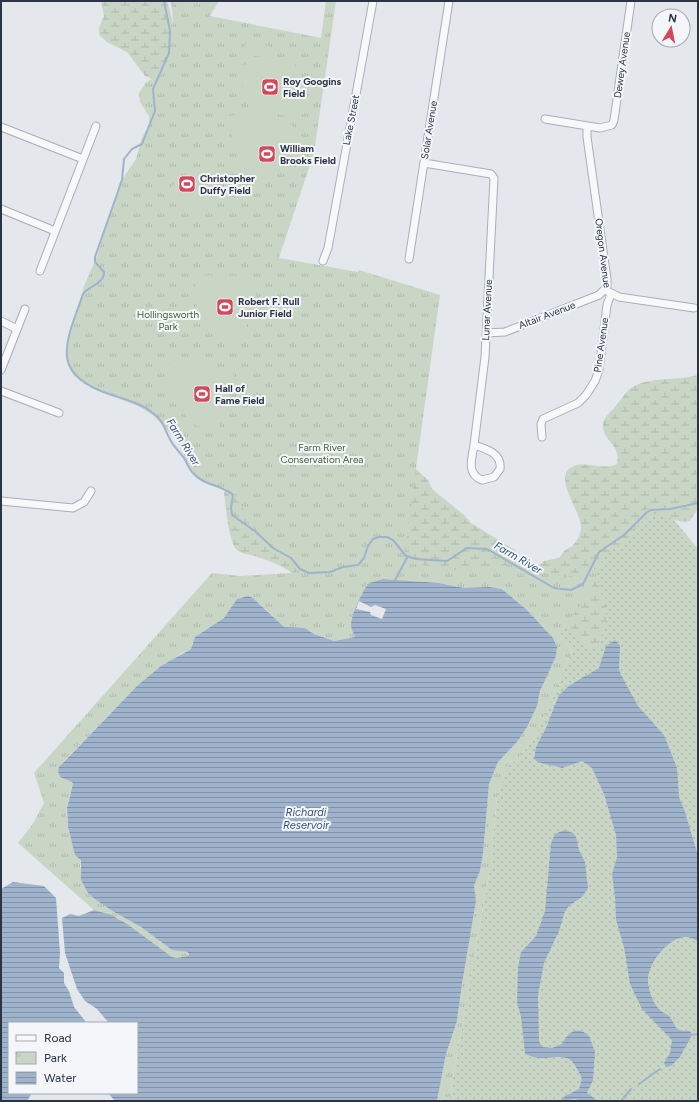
<svg xmlns="http://www.w3.org/2000/svg" width="699" height="1102" font-family="Figtree,sans-serif">
<style>
.grass{fill:url(#grass-dots)}
.wetland{fill:url(#wetland-marsh)}
.park{fill:url(#park-tufts)}
.garden{fill:#c9d6c5}
.water{fill:url(#water-rules)}
.pier{fill:#e4e7ec}
.lines{fill:none;stroke-linecap:round;stroke-linejoin:round}
.stream{stroke:#9fb4cc;stroke-width:2}
.street-casing{stroke:#a9aeb7;stroke-width:9}
.street{stroke:#f7f8fa;stroke-width:7}
.labels{text-anchor:middle;dominant-baseline:central;stroke-width:4;stroke-linejoin:round;paint-order:stroke}
.street-label{font-size:10px;fill:#2b3445;stroke:#f4f6f9}
.poi-label{font-size:10px;font-weight:bold;fill:#2b3445;stroke:#f4f6f9;text-anchor:start}
.park-label{font-size:10px;fill:#3f6138;stroke:#f4f6f9}
.water-label{font-size:11px;font-style:italic;fill:#34527a;stroke:#f4f6f9}
</style>
<defs>
<pattern id="grass-dots" width="8" height="8" patternUnits="userSpaceOnUse"><rect width="8" height="8" fill="#c9d6c5"/><path d="M2 2h.1M6 6h.1" fill="none" stroke="#adb8ab" stroke-width="1.8" stroke-linecap="round"/></pattern>
<pattern id="wetland-marsh" width="20" height="14" patternUnits="userSpaceOnUse"><rect width="20" height="14" fill="#c9d6c5"/><path d="M1 5h8M5 5V1M11 12h8M15 12V8" fill="none" stroke="#adb8ab"/></pattern>
<pattern id="park-tufts" width="24" height="20" patternUnits="userSpaceOnUse"><rect width="24" height="20" fill="#c9d6c5"/><path d="M3 7l-1-3M5 7V3M7 7l1-3M15 17l-1-3M17 17v-4M19 17l1-3" fill="none" stroke="#adb8ab"/></pattern>
<pattern id="water-rules" width="6" height="5" patternUnits="userSpaceOnUse"><rect width="6" height="5" fill="#9fb4cc"/><path d="M0 2.5h6" fill="none" stroke="#8293a7"/></pattern>
</defs>
<rect width="100%" height="100%" fill="#e4e7ec"/>
<path class="grass" d="M665 509 698 549V1101H449L491 862 497 796 509 763 517 760 535 737 572 651 559 633 589 594 607 545 641 518Z"/>
<path class="wetland" d="M101 1H167C178 32 171 47 164 78L154 80 145 76 127 52 107 42 99 35V28L104 16Z
M698 375V508L690 521C675 525 664 511 652 515 641 519 634 532 626 540 620 546 611 549 605 557 589 578 603 590 606 611 607 625 604 635 598 647L593 649C578 642 571 631 560 621 546 607 531 594 517 580L294 574C283 566 270 561 257 557 251 554 243 555 237 550 228 542 226 505 224 493L227 489 415 468 428 480 432 489 464 515 471 523 515 550 517 560 525 565H539L544 561 559 558C561 556 562 554 564 551 566 549 570 548 572 546 577 542 581 534 581 527 582 512 550 475 574 466 588 461 603 471 617 464 621 445 605 442 603 428 602 418 609 414 615 407 620 402 625 392 631 388 649 376 679 381 698 375Z"/>
<path class="park" d="M170 1H219L210 16 321 38 326 1H336L314 153 279 258 358 272 359 270 440 295 403 562 455 570 531 563 560 579 599 568 589 594 559 633 572 651 535 737 517 760 509 763 497 796 491 862 449 1101H437L446 1054 457 1021 462 984 476 901 474 886 480 871 483 854 489 784 498 762 517 742 537 706 540 691 557 651 553 638 527 610 502 589 489 587 464 588 439 583 414 581 383 579 369 583 361 597 351 622V627L355 637 334 641 314 634 305 628 284 627 280 625 273 616 253 598 242 597C232 601 232 611 224 618 212 629 195 631 191 649L182 653 137 686 62 763 60 777 72 782 73 784C71 792 68 801 67 809 65 824 72 848 81 860L80 866 88 893 96 900 114 912 141 927 172 950 187 952 188 956 177 958 172 957 117 918 94 910 18 843 32 825 44 803 34 773 212 573 240 576 305 572 293 560 272 548 263 540 235 495 225 488 205 483 196 478 176 440 154 416 140 407 107 394 79 379 74 376 68 365 67 346 84 286 98 254 106 224 116 200 119 184 136 159 142 138 149 124V116L140 102 139 93 146 82 161 75C169 53 177 25 170 1Z"/>
<path class="garden" d="M246 42 269 46 267 58 244 54Z
M289 58 295 62 302 115C270 121 239 98 237 66Z
M254 112C283 114 292 123 308 145L258 180 250 178 241 164 225 117Z
M187 173 193 174 212 199C195 214 178 210 164 194Z
M195 275 234 276 254 279 258 285 253 306 242 342C204 335 192 311 195 275Z
M173 356 231 370 234 376 218 431 194 425 187 418 166 378Z"/>
<path class="water" d="M383 579 439 583 464 588 489 587 502 589 527 610 553 638 557 647 556 656 540 691 537 706 527 727 517 742 498 762 489 784 483 854 480 871 474 886 476 901 462 984 457 1021 446 1054 437 1101H115L108 1093H137V1023H109L97 1009 85 1001 77 989 65 953 62 918 70 914 79 916 94 910 111 915 127 924 172 957 177 958 188 956 189 954 187 952 172 950 141 927 114 912 96 900 88 893 81 880V860L75 855 68 827 67 808 73 784 72 782 60 777 58 771 59 767 137 686 161 666 191 649 195 637 224 618 237 599 248 596 253 598 284 627 305 628 314 634 334 641 355 637C354 633 351 630 351 625 351 615 363 590 369 583Z
M615 640 620 646 619 669 621 675 638 706 664 735 677 768 679 797 685 812 698 856V942C678 923 646 962 648 982 649 991 653 1004 660 1010 663 1013 667 1014 670 1017 678 1028 673 1031 690 1031L692 1035 680 1057 671 1066 666 1067 664 1063 670 1053 672 1040 642 1009 630 984 624 947 616 920 615 897 612 874 617 857 616 835 604 794 592 768 582 761 562 768C554 765 540 765 534 759L536 747 546 728 559 695 570 685 599 668 606 646Z
M564 830 573 833 576 837 579 850 585 862 588 888 583 896 569 906 565 911 559 931 544 963 538 995 539 1041 542 1047 552 1048 562 1044C568 1032 577 1025 589 1036L595 1052 593 1080 587 1093 598 1101H582L575 1099 560 1101 565 1096 579 1089 582 1078C579 1072 574 1062 569 1059 559 1053 536 1063 525 1053L521 1017 517 1002 518 968 521 952 536 936 545 911 551 843 555 834Z
M13 882 44 886 56 898 60 953 59 968 64 973V983L69 991 74 1007 86 1022 90 1023H9V1093H32L27 1101H1V889Z"/>
<path class="pier" d="M359 601 371 607 375 605 386 609 382 619 371 615 370 612 356 609Z"/>
<g class="lines">
<path class="stream" d="M164 1 170 31 169 53 153 89 155 111 142 144 132 149 124 159 122 180 95 257V262L104 272C104 284 89 286 83 294 67 341 47 373 109 394 124 399 141 403 153 413 165 422 164 430 171 441 174 447 180 452 184 458 187 463 189 469 193 473 204 486 223 485 233 495L231 508 232 514 235 517 256 532 273 548 291 558 300 569 309 573 330 572 343 567 358 565 364 558 368 546 373 539 379 537H387L393 540 406 556 416 559 447 561 467 548 487 549 554 588 571 590 583 584 599 552 624 535 646 513 651 510 670 509 698 503
M395 580 408 556
M691 1035 698 1034
M639 1084 660 1069
M621 1101 631 1089"/>
<defs>
<path id="street" d="M545 119 600 128 612 125 614 120 631 1
M1 127 83 159
M424 163 491 174 494 178 485 357 474 445
M1 209 55 231
M409 259 449 1
M323 261 328 248 373 1
M40 271 96 126
M607 291 619 297 694 308
M1 321 17 329
M486 333 505 332 599 295 607 287V279L587 137V126
M1 370 25 309
M1 391 59 413
M542 437 541 424 543 419 578 403 586 395 595 381 599 370 607 305 611 294
M474 445C486 449 502 453 500 469L494 477 482 480C466 474 472 458 474 445Z
M1 501 73 508 84 502 91 491"/>
</defs>
<use href="#street" class="street-casing"/>
<use href="#street" class="street"/>
</g>
<defs>
<symbol id="stadium-square" viewBox="-11 -11 22 22"><rect x="-9" y="-9" width="18" height="18" rx="4" fill="#d1495b" stroke="#f4f6f9"/><path d="M0-5a6.5 5 0 1 0 0 10a6.5 5 0 1 0 0-10ZM-3.5-1.8h7v3.6h-7Z" fill="#fff"/></symbol>
</defs>
<g fill-rule="evenodd">
<use href="#stadium-square" x="260" y="77" width="20" height="20"/>
<use href="#stadium-square" x="257" y="144" width="20" height="20"/>
<use href="#stadium-square" x="177" y="174" width="20" height="20"/>
<use href="#stadium-square" x="215" y="297" width="20" height="20"/>
<use href="#stadium-square" x="192" y="384" width="20" height="20"/>
</g>
<g class="labels">
<g class="street-label">
<text transform="translate(622 65) rotate(-82)">Dewey Avenue</text>
<text transform="translate(351 120) rotate(-79)">Lake Street</text>
<text transform="translate(429 130) rotate(-81)">Solar Avenue</text>
<text transform="translate(603 253) rotate(83)">Oregon Avenue</text>
<text transform="translate(487 310) rotate(-87)">Lunar Avenue</text>
<text transform="translate(547 315) rotate(-21)">Altair Avenue</text>
<text transform="translate(601 345) rotate(-82)">Pine Avenue</text>
</g>
<g class="poi-label">
<text x="283" y="81">Roy Googins<tspan x="283" dy="12">Field</tspan></text>
<text x="280" y="148">William<tspan x="280" dy="12">Brooks Field</tspan></text>
<text x="200" y="178">Christopher<tspan x="200" dy="12">Duffy Field</tspan></text>
<text x="238" y="301">Robert F. Rull<tspan x="238" dy="12">Junior Field</tspan></text>
<text x="215" y="388">Hall of<tspan x="215" dy="12">Fame Field</tspan></text>
</g>
<g class="park-label">
<text x="168" y="314">Hollingsworth<tspan x="168" dy="12">Park</tspan></text>
<text x="322" y="447">Farm River<tspan x="322" dy="12">Conservation Area</tspan></text>
</g>
<g class="water-label">
<text transform="translate(183 442) rotate(58)">Farm River</text>
<text transform="translate(518 558) rotate(30)">Farm River</text>
<text x="306" y="812">Richardi<tspan x="306" dy="13">Reservoir</tspan></text>
</g>
</g>
<rect width="699" height="1102" fill="none" stroke="#2b3445" stroke-width="4"/>
<rect x="8" y="1022" width="130" height="72" fill="#f4f6f9" stroke="#a4a8b1"/>
<rect x="16" y="1035" width="20" height="6" fill="#f7f8fa" stroke="#a4a8b1"/>
<text x="44" y="1042" font-size="12" fill="#2b3445">Road</text>
<rect x="16" y="1052" width="20" height="12" fill="url(#park-tufts)" stroke="#a4a8b1"/>
<text x="44" y="1062" font-size="12" fill="#2b3445">Park</text>
<rect x="16" y="1072" width="20" height="12" fill="url(#water-rules)" stroke="#a4a8b1"/>
<text x="44" y="1082" font-size="12" fill="#2b3445">Water</text>
<g transform="translate(671 28) rotate(10)"><circle r="19" fill="#f4f6f9" stroke="#a4a8b1"/>
<path d="M0-3L7 15L0 10L-7 15Z" fill="#d1495b"/>
<text y="-6" font-size="11" font-weight="bold" text-anchor="middle" fill="#2b3445">N</text>
</g>
</svg>
